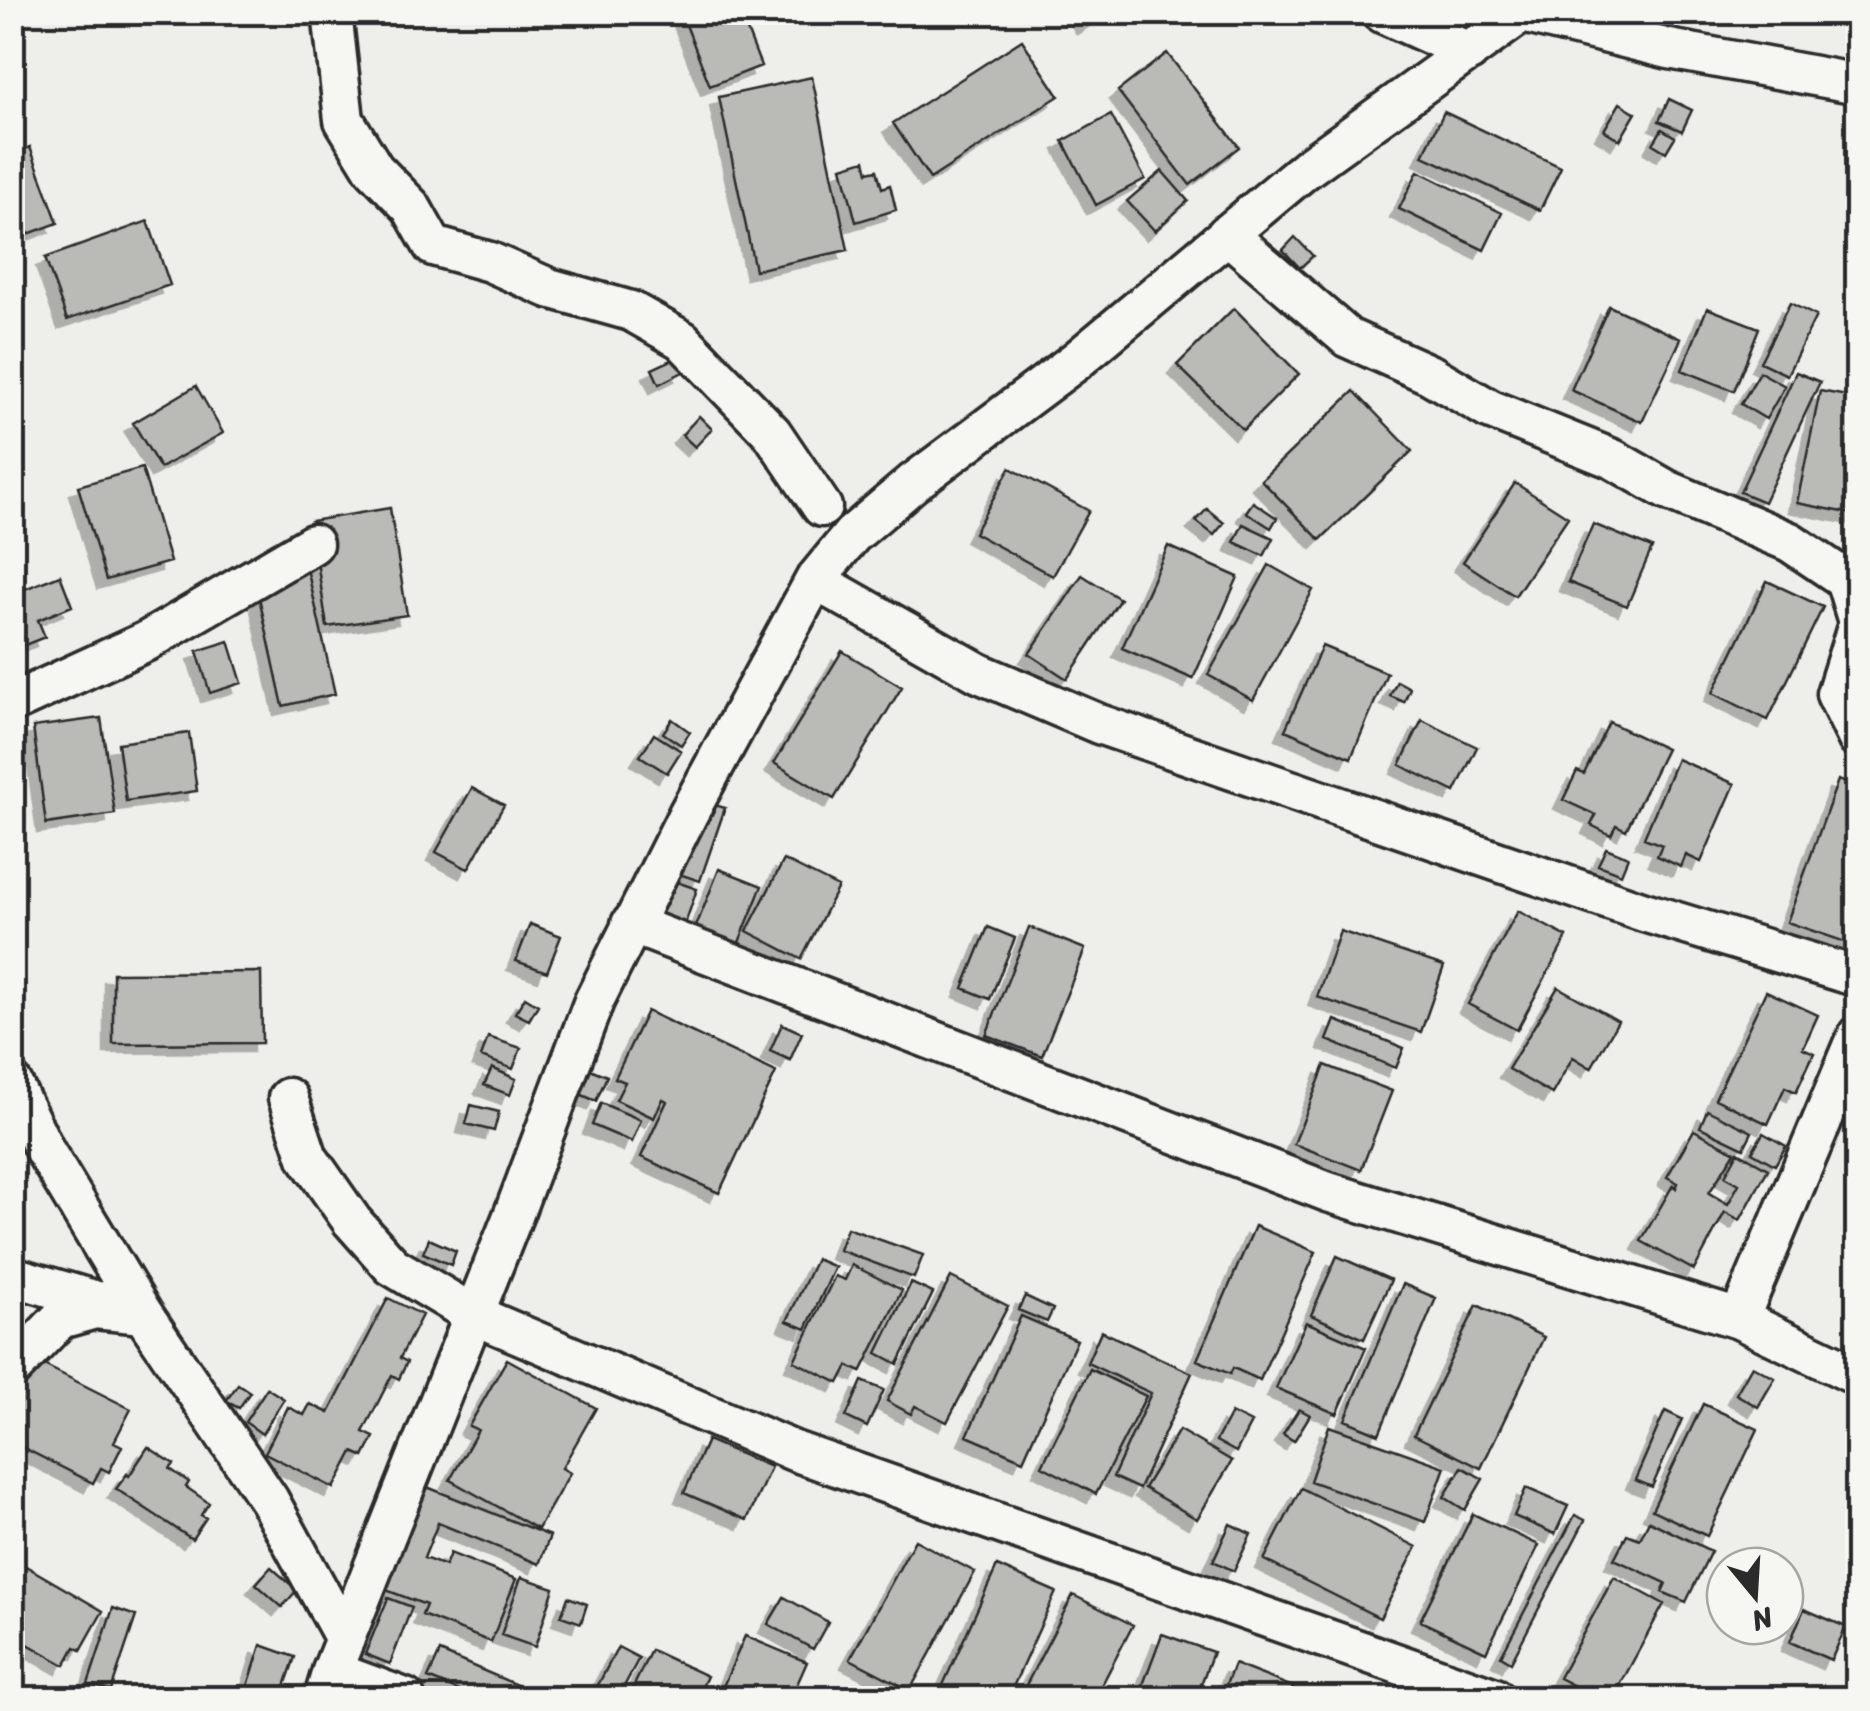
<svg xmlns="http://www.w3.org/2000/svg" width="1870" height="1711" font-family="Sriracha,sans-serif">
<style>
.building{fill:#babab7;stroke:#2b2b2b;stroke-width:2.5;filter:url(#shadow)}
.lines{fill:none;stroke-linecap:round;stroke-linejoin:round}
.minor-casing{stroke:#2b2b2b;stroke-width:45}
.minor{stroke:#f6f6f2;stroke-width:38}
</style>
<defs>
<filter id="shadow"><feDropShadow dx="-9" dy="9" stdDeviation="0" flood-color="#0004"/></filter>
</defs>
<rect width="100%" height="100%" fill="#eeeeea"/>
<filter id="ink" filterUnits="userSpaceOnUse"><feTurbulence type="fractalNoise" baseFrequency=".01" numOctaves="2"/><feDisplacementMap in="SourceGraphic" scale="20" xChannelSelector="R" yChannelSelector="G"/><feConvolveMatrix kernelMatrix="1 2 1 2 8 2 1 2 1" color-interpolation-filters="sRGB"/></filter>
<g filter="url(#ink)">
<path class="building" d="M681 12H740L761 66 710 86Z
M1078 12H1106L1086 25Z
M1022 40 1059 96 930 179 893 123Z
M1167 53 1239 147 1190 185 1118 91Z
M812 77 848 250 755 270 719 97Z
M1669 99 1692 110 1682 131 1659 121Z
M1620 103 1636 113 1620 140 1604 130Z
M1444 112 1561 167 1540 210 1423 156Z
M1111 115 1145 179 1096 205 1063 141Z
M1662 129 1675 137 1666 152 1653 144Z
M30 147 58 223 12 240V154Z
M865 160 868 172 877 170 882 188 890 185 896 210 856 222 842 167Z
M1162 171 1188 201 1155 231 1127 201Z
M1418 171 1502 213 1484 250 1399 209Z
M148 221 170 285 67 320 45 258Z
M1295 237 1313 256 1300 268 1283 250Z
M1790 303 1816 316 1787 375 1760 362Z
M1609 306 1681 339 1642 422 1571 390Z
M1234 308 1299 374 1243 430 1177 365Z
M1707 308 1759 328 1734 391 1682 370Z
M676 358 683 372 659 384 652 369Z
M1760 372 1785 386 1766 419 1741 404Z
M1796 372 1820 382 1764 502 1740 492Z
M196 386 223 433 160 468 133 423Z
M1354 391 1412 451 1320 540 1261 480Z
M1820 391 1858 398V515L1797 503Z
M699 416 712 429 695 447 682 435Z
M142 468 170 562 106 580 78 486Z
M1010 468 1089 511 1053 576 974 533Z
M1515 483 1568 517 1515 596 1463 562Z
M1253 502 1277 518 1271 528 1246 512Z
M390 508 407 615 327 627 311 521Z
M1207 509 1224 523 1214 535 1196 521Z
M1243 524 1273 538 1264 556 1234 542Z
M1593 524 1652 548 1627 606 1568 582Z
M1168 546 1238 577 1193 679 1122 648Z
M1269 565 1313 590 1253 700 1208 675Z
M307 568 335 694 283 706 255 579Z
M60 575 72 606 38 620 45 637 12 650V594Z
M1082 575 1120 599 1067 679 1029 654Z
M1767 581 1823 607 1768 720 1713 693Z
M229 641 242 683 210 693 197 651Z
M1322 646 1387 673 1351 758 1285 730Z
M842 651 902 687 834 799 774 763Z
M1397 681 1410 688 1404 702 1390 696Z
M101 718 115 814 46 824 33 727Z
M672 719 690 732 681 745 663 733Z
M1422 720 1477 747 1455 792 1400 765Z
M1609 722 1666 749 1626 830 1616 825 1611 835 1591 825 1596 815 1563 800 1577 771 1584 774Z
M189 733 197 791 126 801 118 743Z
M654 734 681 751 667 773 640 756Z
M1677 759 1735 784 1701 862 1686 855 1681 867 1657 856 1662 845 1644 838Z
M1838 780 1858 787V927L1851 944 1787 922Z
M472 788 504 805 468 869 436 852Z
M699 800 725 808 700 881 673 872Z
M1606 848 1628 857 1621 874 1598 865Z
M784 860 838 887 801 959 747 931Z
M719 869 762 886 738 945 695 929Z
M668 879 697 889 683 930 654 921Z
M1518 911 1567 937 1517 1030 1468 1004Z
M530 924 561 936 547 972 516 961Z
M988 927 1015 938 990 999 963 988Z
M1029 927 1085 949 1042 1056 986 1035Z
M1340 931 1444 966 1421 1032 1317 997Z
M261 972 262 1043 113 1044V973Z
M1558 987 1618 1021 1591 1068 1573 1057 1552 1094 1508 1069Z
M1766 991 1818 1015 1803 1048 1814 1053 1796 1092 1785 1087 1768 1124 1715 1099Z
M525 997 538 1005 529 1020 515 1013Z
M647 1011 776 1072 719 1193 641 1157 667 1101 663 1099 654 1118 616 1100 625 1082 615 1078Z
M1335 1020 1404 1048 1396 1068 1327 1040Z
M782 1024 802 1033 790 1060 770 1051Z
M488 1037 521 1048 513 1069 481 1057Z
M1325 1065 1392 1091 1361 1170 1294 1144Z
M492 1068 516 1079 510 1095 484 1085Z
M590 1069 607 1076 596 1101 580 1094Z
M601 1103 641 1120 632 1142 592 1125Z
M471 1105 499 1112 494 1131 466 1124Z
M1707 1110 1752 1132 1744 1148 1700 1127Z
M1694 1130 1735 1152 1709 1193 1728 1204 1739 1184 1725 1176 1738 1152 1768 1169 1740 1220 1725 1212 1694 1270 1641 1241 1673 1185 1676 1188 1678 1183 1667 1177Z
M1763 1133 1786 1146 1775 1165 1752 1152Z
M1255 1226 1316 1252 1260 1380 1233 1368 1230 1374 1197 1360Z
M847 1228 923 1255 914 1278 839 1250Z
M429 1239 456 1251 451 1265 423 1253Z
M1337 1256 1391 1280 1364 1339 1311 1315Z
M816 1259 835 1267 806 1329 787 1321Z
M852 1265 902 1290 861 1372 848 1366 839 1383 794 1361 835 1276 845 1280Z
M951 1277 1008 1306 947 1422 915 1406 911 1414 887 1401Z
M911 1283 933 1293 898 1364 877 1353Z
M1403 1284 1436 1298 1379 1434 1345 1420Z
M1025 1296 1053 1309 1047 1322 1018 1310Z
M388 1298 422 1315 400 1358 407 1362 399 1379 392 1375 363 1432 374 1437 364 1457 353 1452 334 1488 265 1453 288 1407 304 1415 310 1404 329 1413Z
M1477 1305 1544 1337 1481 1468 1414 1435Z
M1021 1316 1077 1340 1023 1460 967 1436Z
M1306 1322 1366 1348 1337 1414 1276 1388Z
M1101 1331 1192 1373 1139 1489 1113 1477 1151 1393 1087 1363Z
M30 1358 131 1409 114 1442 122 1446 109 1472 101 1468 93 1483 12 1442V1392Z
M507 1359 596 1408 562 1468 570 1473 538 1529 450 1480 478 1430 469 1426Z
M1752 1366 1775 1378 1758 1407 1736 1394Z
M1090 1369 1146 1396 1096 1494 1042 1466Z
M862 1381 884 1390 867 1427 846 1417Z
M238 1384 250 1392 239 1408 226 1401Z
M267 1388 284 1399 262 1434 245 1422Z
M1703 1404 1758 1429 1707 1536 1652 1510Z
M1299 1409 1310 1415 1294 1441 1283 1434Z
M1665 1411 1682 1419 1652 1487 1635 1480Z
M1231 1413 1251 1423 1236 1452 1216 1441Z
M1329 1426 1445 1467 1425 1522 1310 1481Z
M1179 1430 1232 1461 1197 1519 1144 1488Z
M707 1440 771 1467 747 1520 684 1493Z
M148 1447 174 1464 170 1469 189 1482 186 1487 209 1503 201 1515 206 1518 192 1539 116 1489 127 1474 129 1476Z
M1462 1467 1483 1479 1465 1510 1444 1497Z
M427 1487 550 1536 539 1564 438 1523 424 1558 445 1566 450 1553 516 1579 491 1642 422 1615 426 1605 386 1590Z
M1301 1488 1417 1547 1380 1618 1264 1560Z
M1526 1488 1568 1506 1555 1534 1514 1516Z
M1473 1514 1539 1545 1486 1652 1420 1621Z
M1575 1515 1585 1520 1511 1662 1501 1656Z
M1649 1521 1711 1551 1686 1602 1662 1592 1666 1583 1614 1559 1627 1534 1640 1539Z
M1230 1524 1251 1534 1234 1571 1213 1561Z
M915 1540 975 1572 910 1690 850 1659Z
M12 1558 103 1611 81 1650 75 1647 65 1665 12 1635Z
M997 1566 1056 1592 1008 1698H973L943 1685Z
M271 1567 297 1590 282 1607 256 1584Z
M521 1577 554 1588 535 1647 501 1635Z
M1614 1577 1664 1604 1613 1698H1598L1559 1678Z
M1073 1595 1133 1625 1095 1698H1043L1024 1689Z
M568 1597 587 1604 581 1623 561 1616Z
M784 1597 828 1622 813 1649 768 1624Z
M388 1598 412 1607 390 1664 365 1654Z
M113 1608 136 1616 111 1691 88 1684Z
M1804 1609 1846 1627 1831 1660 1790 1642Z
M1162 1634 1213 1652 1196 1698H1138Z
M745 1636 807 1662 791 1698H718Z
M261 1645 295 1657 281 1698 247 1689Z
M618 1647 639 1658 619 1696 598 1685Z
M651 1650 707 1676 697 1698H628Z
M440 1652 547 1698H476L428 1678Z
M1234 1664 1293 1687 1289 1698H1221Z"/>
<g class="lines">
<defs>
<path id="minor" d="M332 12 344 120 374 169 411 207 433 246 490 262 549 288 631 311 682 340 772 433 822 507
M1380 12 1469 52
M1523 13 1669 49 1858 84
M1227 234 1348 338 1431 375 1489 409 1613 459 1667 490 1790 542 1845 579 1858 622
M815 580 979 673 1099 724 1644 912 1858 977
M1858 624 1836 694 1858 739
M12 703 147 641 313 544
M631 924 1328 1192 1739 1319 1858 1376
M12 1083 45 1151 143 1314 269 1500 345 1639
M288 1098 308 1158 352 1221 392 1266 472 1314 794 1451 1495 1698
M12 1276 107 1304
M1739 1319 1858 1035
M12 1369 60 1319 95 1309 143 1314
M332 1671 405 1698
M324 1698 332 1671 513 1216 594 1001 688 814 815 580 852 535 913 483 1076 361 1307 168 1523 12"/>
</defs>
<use href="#minor" class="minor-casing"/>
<use href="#minor" class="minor"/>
</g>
</g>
<rect width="1870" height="1711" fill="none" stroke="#f6f6f2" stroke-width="50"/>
<rect x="25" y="25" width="1820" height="1661" fill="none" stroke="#2b2b2b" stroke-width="4" filter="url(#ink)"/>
<g transform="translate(1755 1596) rotate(162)"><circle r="48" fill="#f6f6f2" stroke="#a5a5a2" stroke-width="2.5"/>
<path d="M0-8L18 38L0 25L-18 38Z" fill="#2b2b2b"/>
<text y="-15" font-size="28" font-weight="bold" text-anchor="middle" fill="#2b2b2b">N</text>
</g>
</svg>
